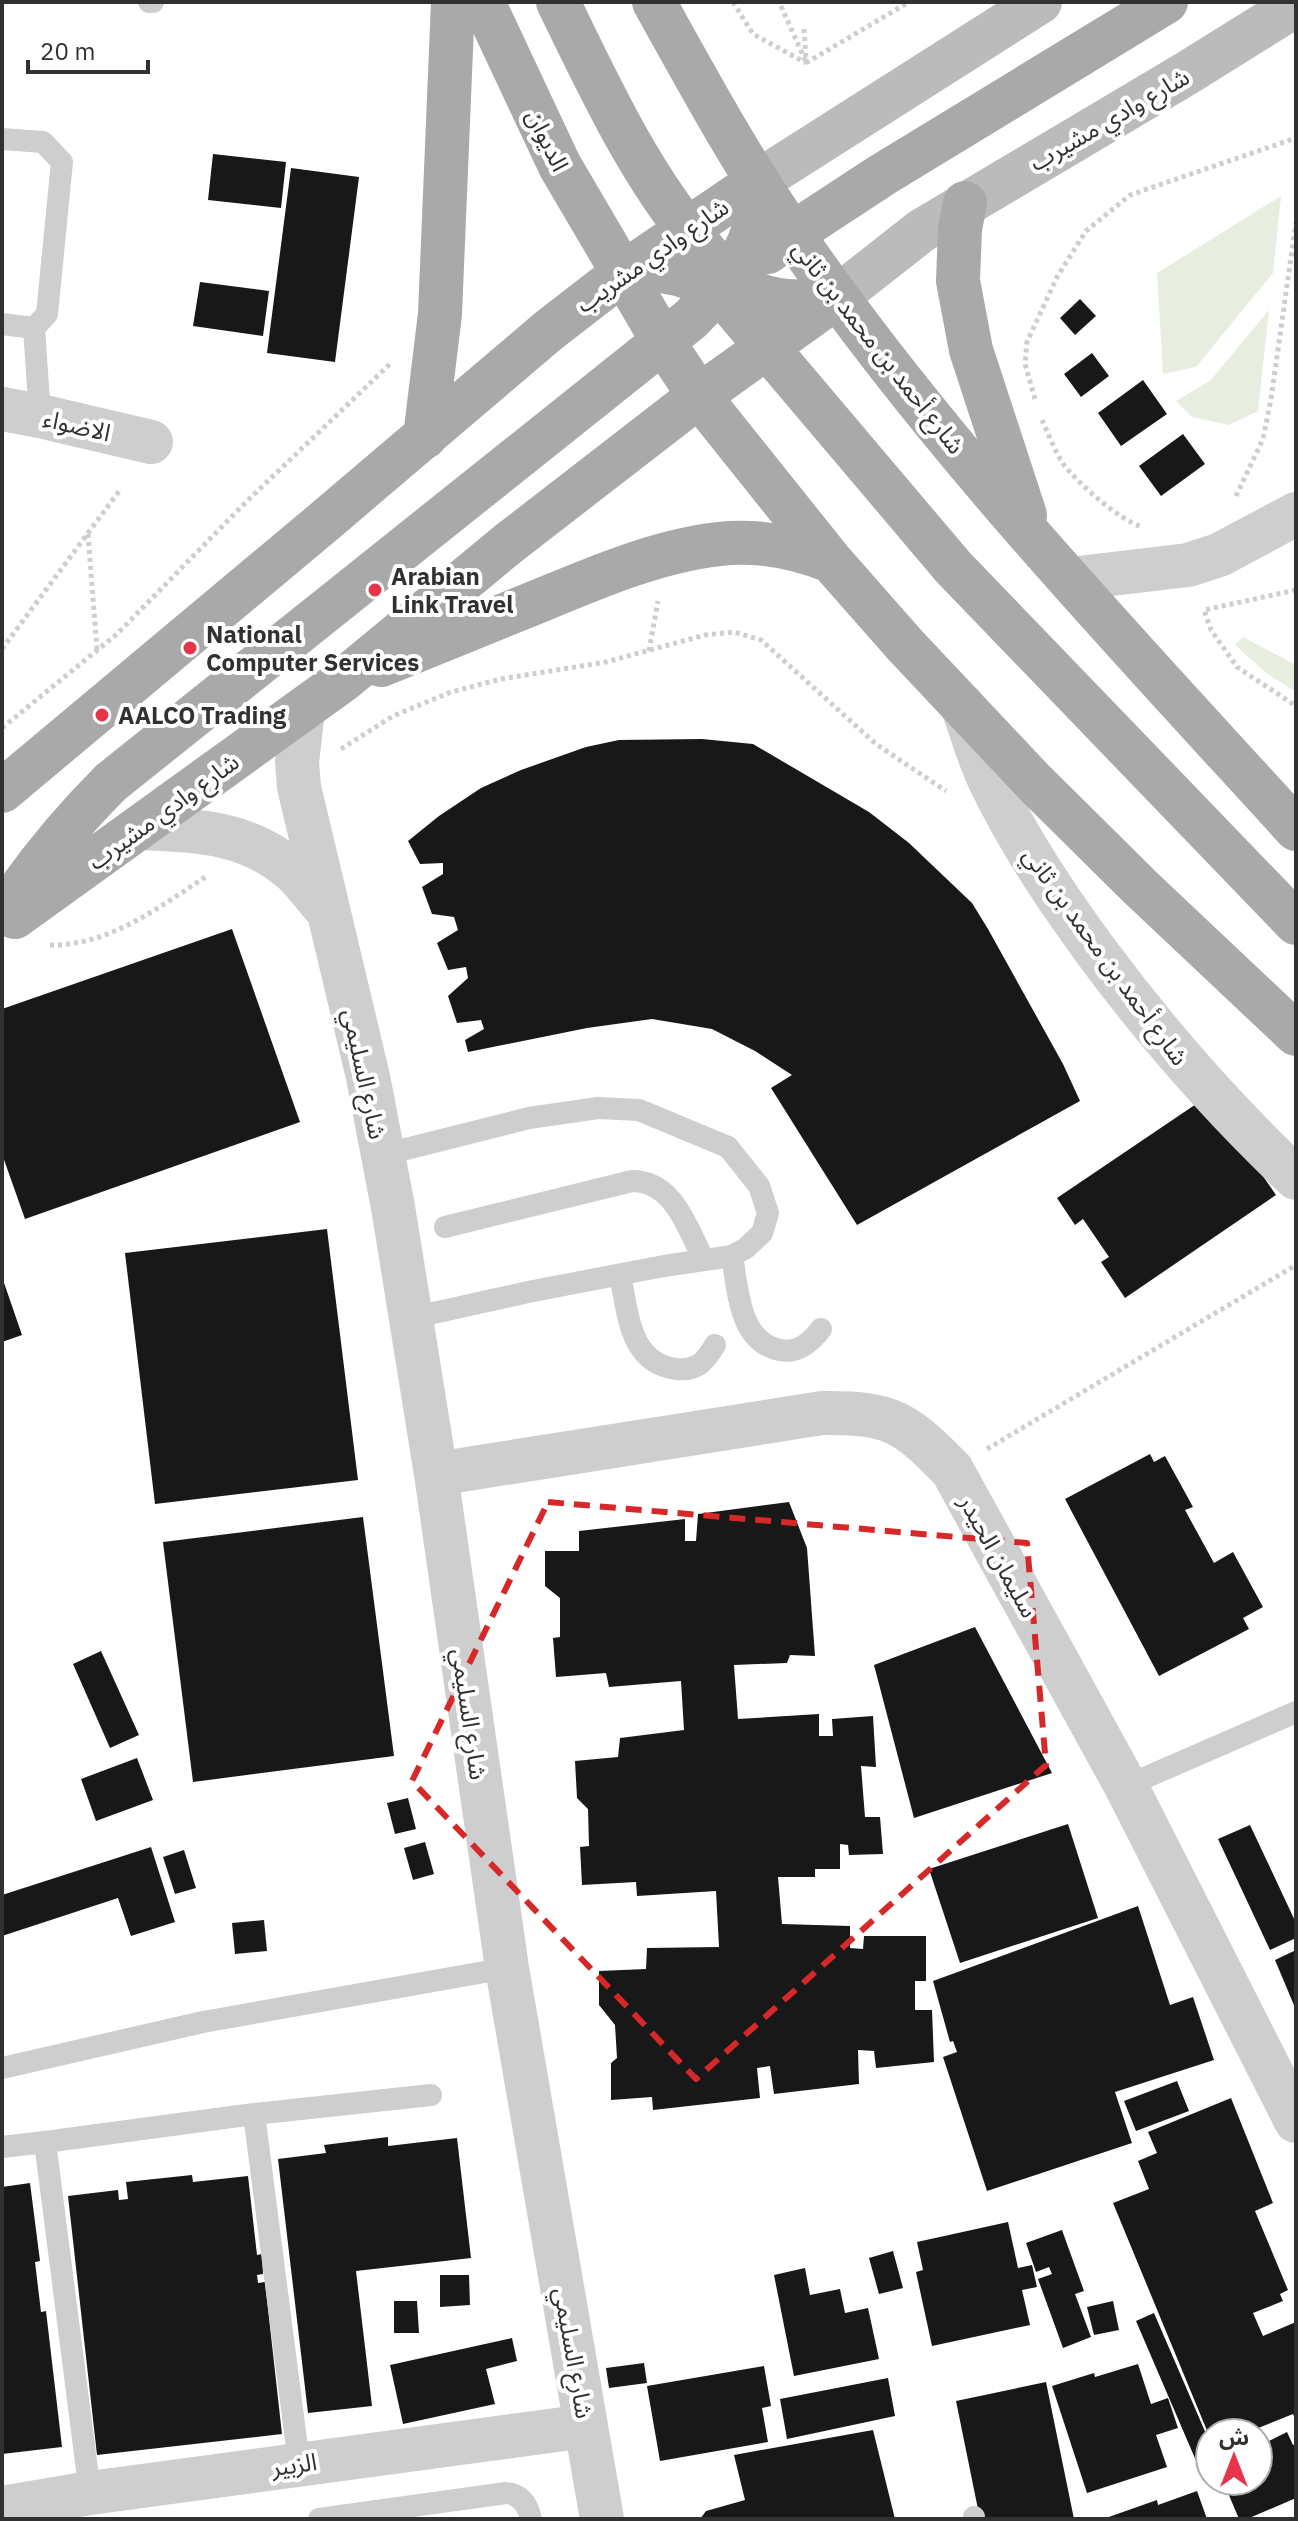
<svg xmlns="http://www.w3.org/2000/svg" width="1298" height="2521" font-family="'IBM Plex Sans','Noto Sans Arabic',sans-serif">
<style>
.green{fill:#e8eedf}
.building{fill:#181818}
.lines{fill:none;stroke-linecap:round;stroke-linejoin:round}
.path{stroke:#cecece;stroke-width:5;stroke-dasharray:4 4;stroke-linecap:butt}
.lane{stroke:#cecece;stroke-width:22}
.street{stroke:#cecece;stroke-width:44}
.secondary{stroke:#bbb;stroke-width:44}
.primary{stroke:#a9a9a9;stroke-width:44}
.marked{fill:none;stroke:#d62828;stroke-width:6;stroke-dasharray:16 10;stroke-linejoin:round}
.poi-dot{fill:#e83448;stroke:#fff;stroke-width:3}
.labels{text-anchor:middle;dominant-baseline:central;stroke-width:8;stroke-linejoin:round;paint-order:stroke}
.street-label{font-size:24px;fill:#313131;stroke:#fff}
.poi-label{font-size:24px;font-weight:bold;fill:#313131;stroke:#fff;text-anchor:start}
</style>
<rect width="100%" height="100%" fill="#fff"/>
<path class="green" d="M1281 196 1273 273 1196 367 1163 374 1157 273Z
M1269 310 1258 411 1229 425 1192 417 1176 401 1211 380Z
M1243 637 1296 665V692L1266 673 1235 645Z"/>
<path class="building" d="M213 154 286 162 281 208 208 200Z
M291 168 359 177 335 362 267 353Z
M200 282 269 291 263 336 193 326Z
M1080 299 1096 316 1075 335 1060 318Z
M1092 353 1109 376 1081 397 1064 374Z
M1143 380 1167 414 1121 446 1098 413Z
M1183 434 1205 464 1161 496 1139 466Z
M702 739 753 744 869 812 909 843 972 903 988 929 1063 1064 1080 1101 857 1225 771 1088 792 1075 755 1051 712 1029 652 1019 587 1028 468 1052 465 1040 484 1029 481 1020 457 1023 448 996 468 978 466 967 448 970 437 943 458 930 454 917 432 914 422 887 443 874V863L420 864 408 841 439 816 481 788 521 770 586 747 619 740Z
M232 929 300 1122 25 1219 2 1154V1009Z
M1208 1096 1276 1195 1125 1298 1101 1262 1109 1257 1083 1219 1075 1225 1057 1198Z
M327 1229 358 1480 155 1504 125 1253Z
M2 1277 22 1335 2 1342Z
M1150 1454 1154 1462 1165 1456 1193 1507 1185 1510 1214 1563 1233 1552 1263 1607 1243 1618 1249 1629 1159 1676 1065 1499Z
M789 1502 807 1548 815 1656 790 1655 787 1663 734 1665 738 1719 819 1714V1736H833L832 1719 873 1716 876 1767 861 1766 865 1817H880L883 1854 849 1855 848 1845 840 1844V1869H815V1877H778L782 1924 850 1926V1948L863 1949 864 1936H926V1981H915V2010H932L934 2062 876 2068 874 2051 858 2050 859 2084 774 2094 770 2066 757 2068 760 2098 653 2110 652 2097 611 2100V2063L617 2058 615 2025 599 2005V1971L646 1969 647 1948 719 1947 716 1891 637 1896 636 1882 582 1885 580 1847 589 1846 588 1809 577 1798 575 1761 618 1757 620 1738 684 1730 681 1681 609 1687 606 1673 556 1677 553 1638 560 1637V1598L545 1586V1551H579V1531L685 1519V1541H696L698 1514Z
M363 1517 394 1756 193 1782 163 1542Z
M975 1627 1052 1773 914 1818 874 1665Z
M101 1651 139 1735 110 1748 73 1664Z
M137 1758 153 1800 96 1821 81 1779Z
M408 1798 416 1829 395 1834 387 1803Z
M1068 1824 1098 1918 960 1963 929 1869Z
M1250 1825 1296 1923V1938L1270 1950 1218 1839Z
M425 1842 434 1874 413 1880 404 1848Z
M151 1847 175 1922 131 1936 118 1898 2 1936V1895Z
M184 1850 196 1888 175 1894 163 1857Z
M1138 1906 1170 2005 1193 1997 1214 2060 1115 2092 1132 2143 987 2191 943 2057 957 2052 953 2041 950 2042 933 1981Z
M264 1920 267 1951 235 1954 232 1923Z
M1296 1950V2010L1275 1960Z
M1177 2081 1189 2111 1136 2131 1124 2101Z
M1231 2098 1273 2203 1255 2211 1288 2290 1280 2294 1283 2301 1253 2313 1263 2336 1296 2322V2421L1293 2414 1246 2433H1208L1113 2203 1149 2189 1138 2161 1157 2153 1148 2132Z
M388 2137V2146L457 2138 471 2258 356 2271 372 2406 308 2413 278 2159 326 2153 324 2145Z
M192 2175 193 2182 248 2176 257 2255 262 2254 263 2274 257 2275 258 2283 265 2282 282 2434 97 2455 68 2196 118 2190 119 2200 128 2199 126 2182Z
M30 2183 40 2261 35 2262 41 2312 46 2311 62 2447 2 2454V2187Z
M1008 2222 1018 2268 1032 2265 1037 2287 1022 2290 1030 2325 932 2346 916 2272 923 2270 917 2242Z
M1062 2230 1084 2291 1075 2294 1091 2337 1063 2348 1038 2279 1052 2274 1049 2267 1036 2272 1026 2243Z
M893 2251 903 2288 879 2294 869 2258Z
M805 2268 810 2295 840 2289 845 2313 868 2308 879 2359 794 2376 774 2275Z
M440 2275H469L470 2305 440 2307Z
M394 2301H417L419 2333H394Z
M1113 2301 1119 2330 1094 2335 1087 2307Z
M1154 2313 1210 2443V2458L1197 2463 1136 2321Z
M512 2338 517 2361 486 2369 495 2404 403 2424 390 2365Z
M644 2363 647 2383 609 2388 606 2368Z
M1138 2364 1151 2404 1168 2398 1178 2428 1156 2435 1167 2467 1087 2493 1052 2386 1094 2373 1095 2377Z
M764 2366 771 2406 762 2408 768 2442 660 2461 647 2386Z
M888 2378 895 2416 787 2439 780 2399Z
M1046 2382 1074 2519H980L956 2401Z
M873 2430 895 2519H700L706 2511 745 2500 734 2455Z
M1287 2432 1293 2445 1296 2443V2498L1247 2519H1239L1223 2481H1258V2456L1272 2450 1269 2441Z
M1197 2491 1207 2519H1103L1157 2500 1158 2505Z"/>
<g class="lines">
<path class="path" d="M733 2 753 34 806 63
M781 6 806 62
M804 29 806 58
M806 63 909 2
M1035 399 1025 364 1027 342 1057 277 1086 231 1130 195 1296 138
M1042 420C1049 435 1055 452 1064 465 1080 485 1118 519 1142 527
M1236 496 1263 439 1271 399 1296 222
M88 534 97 650
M1296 590 1204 610 1211 630 1237 667 1296 706
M2 649 120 490
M649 651 658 601
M2 728 117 634 245 503 392 362
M341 749 393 716 451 692 501 679 606 662 705 635 734 632 761 640 876 744 946 791
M50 945C109 946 159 907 207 876
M987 1449 1296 1265"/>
<path class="lane" d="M149 2H153
M2 139 43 142 62 162 47 314 34 328 2 324
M34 328 40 416
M382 1155 529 1118 598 1108 639 1110 728 1147 759 1186 768 1213 762 1233 746 1248 732 1256 664 1266 533 1291 411 1318
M445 1227 632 1181C674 1181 687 1228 704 1260
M732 1256C738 1290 739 1342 780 1350 798 1354 811 1342 821 1329
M620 1275C628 1312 629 1363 676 1369 697 1371 705 1362 715 1345
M1126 1786 1296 1712
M2 2068 203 2022 507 1968
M254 2114 299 2463
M2 2147 45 2142
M90 2493 45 2142 254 2114 431 2095
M974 2517V2519
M319 2519 506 2493C521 2494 528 2505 531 2519"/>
<path class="street" d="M2 409 40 416 151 442
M1070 579 1188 565 1219 555 1296 514
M962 705C971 729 978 756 989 779 1018 840 1055 895 1095 950 1157 1034 1220 1106 1296 1178
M303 710 297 762 299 787 368 1077 393 1207 436 1474 507 1968 602 2519
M140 828C198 831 246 831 293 871 305 882 315 897 326 909
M436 1474 822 1413C891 1412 905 1422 952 1470L1126 1786 1296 2121
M2 2508 90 2493 586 2426"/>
<path class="secondary" d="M757 182 1040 2
M837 297 921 231 1187 73 1296 5"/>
<path class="primary" d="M483 2 560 166 664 343 699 396 831 561 905 645 1034 782 1140 887 1296 1034
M558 2C599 86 641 178 703 249 714 262 727 278 742 287 771 304 805 304 837 297
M654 2C698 81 741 161 793 235 941 449 1121 637 1296 829
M965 203 960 229 958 281 971 350 1025 515
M768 252 792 234 882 175 1166 2
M623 273C660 266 698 274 727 300L953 567 1296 923
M425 437 440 314 453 2
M381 665C434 644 486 622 539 601 599 576 664 548 730 543 765 541 798 548 831 561
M2 791 326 520 548 331 623 273 757 182
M2 915C34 867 70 823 111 782L691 319C728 281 766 239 757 182
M15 917 342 681 509 543 699 396 837 297"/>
</g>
<path class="marked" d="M548 1502 1027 1543 1046 1765 696 2079 412 1781Z"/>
<g class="poi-dot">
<circle cx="375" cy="590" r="8"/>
<circle cx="190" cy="648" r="8"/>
<circle cx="102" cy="715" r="8"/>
</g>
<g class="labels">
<g class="street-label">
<text transform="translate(1109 119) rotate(-30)">شارع وادي مشيرب</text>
<text transform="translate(548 140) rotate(64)">الديوان</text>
<text transform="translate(652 255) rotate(-35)">شارع وادي مشريب</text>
<text transform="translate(879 347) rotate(52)">شارع أحمد بن محمد بن ثاني</text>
<text transform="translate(77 425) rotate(13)">الاضواء</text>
<text transform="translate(163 811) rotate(-36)">شارع وادي مشيرب</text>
<text transform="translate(1106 956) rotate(54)">شارع أحمد بن محمد بن ثاني</text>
<text transform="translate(365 1074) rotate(78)">شارع السليمي</text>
<text transform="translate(999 1556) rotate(61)">سليمان الحيدر</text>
<text transform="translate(470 1714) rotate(82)">شارع السليمي</text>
<text transform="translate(574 2353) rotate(80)">شارع السليمي</text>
<text transform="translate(294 2464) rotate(-8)">الزبير</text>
</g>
<g class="poi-label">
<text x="391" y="576">Arabian<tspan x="391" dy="28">Link Travel</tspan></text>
<text x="206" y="634">National<tspan x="206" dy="28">Computer Services</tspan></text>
<text x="118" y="715">AALCO Trading</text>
</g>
</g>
<rect width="1298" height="2521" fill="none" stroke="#313131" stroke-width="8"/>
<g transform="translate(1234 2457)"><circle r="38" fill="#ffffff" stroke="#adadad" stroke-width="2"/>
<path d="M0-6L14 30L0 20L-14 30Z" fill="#e83448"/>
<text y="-12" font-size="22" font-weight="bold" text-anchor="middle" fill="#313131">ش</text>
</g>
<path d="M28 60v12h120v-12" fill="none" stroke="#313131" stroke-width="4"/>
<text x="40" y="60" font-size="24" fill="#313131" stroke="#ffffff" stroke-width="6" paint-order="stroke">20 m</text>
</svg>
